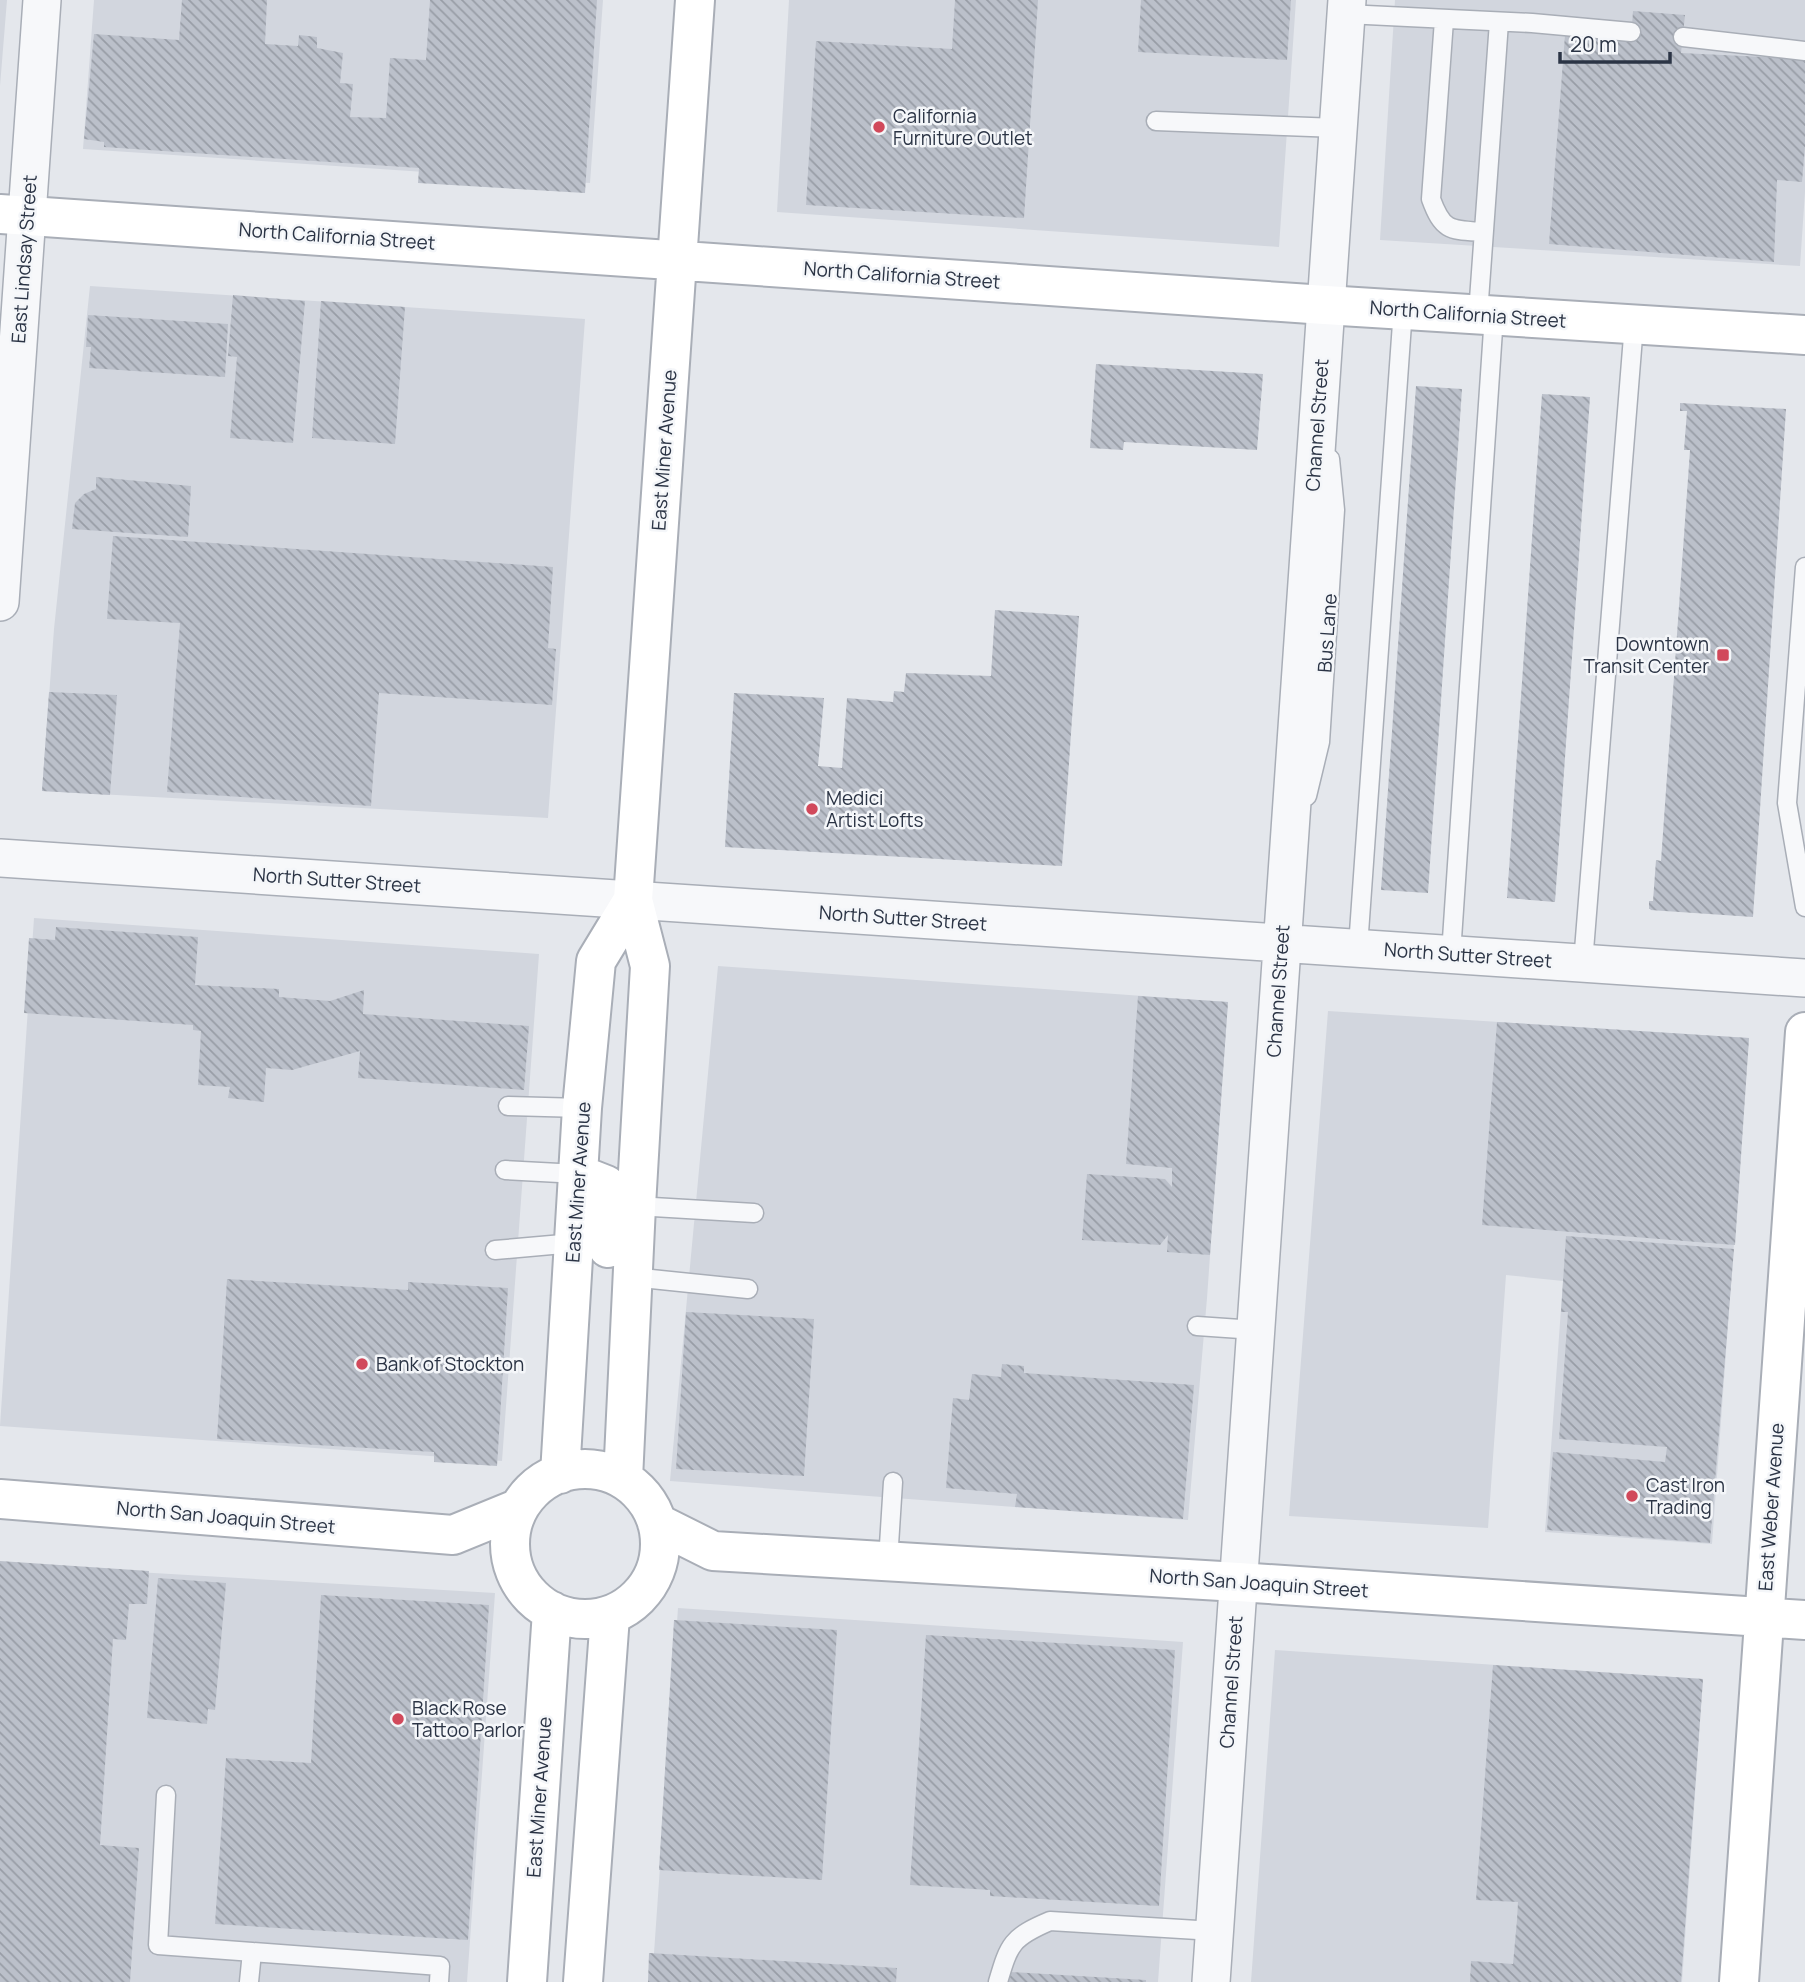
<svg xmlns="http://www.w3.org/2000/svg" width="1805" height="1982" font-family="Manrope,sans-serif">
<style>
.built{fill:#d2d6de}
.building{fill:url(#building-back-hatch)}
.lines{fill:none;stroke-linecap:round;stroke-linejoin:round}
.lane-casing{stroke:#a9aeb7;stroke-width:21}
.street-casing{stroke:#a9aeb7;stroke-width:40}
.secondary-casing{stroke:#a9aeb7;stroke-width:42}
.lane{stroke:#f7f8fa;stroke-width:18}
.street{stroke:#f7f8fa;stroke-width:37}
.secondary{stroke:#fff;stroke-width:38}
.poi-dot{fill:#d1495b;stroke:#f4f6f9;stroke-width:2.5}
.labels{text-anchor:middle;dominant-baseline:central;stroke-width:5;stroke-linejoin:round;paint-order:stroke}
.poi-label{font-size:19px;fill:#2b3445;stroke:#f4f6f9;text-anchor:start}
.street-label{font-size:19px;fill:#2b3445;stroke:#f4f6f9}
</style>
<defs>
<pattern id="building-back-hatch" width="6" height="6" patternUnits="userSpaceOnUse" patternTransform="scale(1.75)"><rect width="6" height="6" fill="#bbc0ca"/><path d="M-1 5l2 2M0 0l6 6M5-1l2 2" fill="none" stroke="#989da6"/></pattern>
</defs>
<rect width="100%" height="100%" fill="#e4e7ec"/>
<path class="built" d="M0 0H7L0 86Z
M94 0H603L590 183 83 149Z
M789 0H1296L1279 247 777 212Z
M1395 0H1805V192L1800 266 1380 240Z
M90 286 585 319 548 818 42 791 54 629Z
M34 918 539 954 502 1461 0 1426Z
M718 966 1228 1002 1207 1298 1188 1520 670 1481Z
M1328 1011 1749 1038 1712 1544 1545 1532 1563 1281 1506 1275 1488 1528 1289 1516Z
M0 1564 495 1593 467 1982H0Z
M678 1608 1183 1642 1158 1982H652Z
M1275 1650 1703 1679 1682 1982H1251Z"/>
<path class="building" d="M182 0H267L265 44 298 46 299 35 317 37V48L343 53 340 83 353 84 350 117 386 118 390 58 426 60 430 0H597L585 193 418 183 419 168 104 147V142L84 139 94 34 179 40Z
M955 0H1038L1024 218 806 205 816 41 952 49Z
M1141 0H1291L1287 60 1138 52Z
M1633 11 1685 15 1681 53 1805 59V146L1802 182 1777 180 1774 262 1549 244 1565 35 1631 40Z
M233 295 305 301 293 443 230 438 237 357 228 356Z
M321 301 405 307 395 444 312 438Z
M88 315 228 324 225 377 89 368 91 347H86Z
M1096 364 1263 374 1257 450 1124 442 1123 450 1090 448Z
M1416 386 1462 389 1428 893 1381 890Z
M1542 394 1590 397 1555 902 1507 898Z
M1680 403 1786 409 1753 917 1650 910 1651 909H1649V901H1653L1656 860 1661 861 1690 450H1684L1687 411H1680Z
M96 477 191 486 188 537 72 529 75 503 84 494 96 489Z
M113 536 553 567 548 648 556 649 552 705 379 693 371 806 167 792 180 623 107 619Z
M995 610 1079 616 1062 866 725 847 734 693 824 698 818 766 842 768 847 698 893 702 894 691 904 692 906 673 991 676Z
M49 692 117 695 110 795 42 791Z
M56 927 198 937 195 985 279 989V997L330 1001 364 990 363 1014 529 1026 524 1090 358 1078 360 1051 292 1070 266 1068 264 1102 228 1098 230 1087 198 1085 201 1031 193 1030V1025L24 1013 29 938 55 940Z
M1138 996 1228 1002 1210 1255 1167 1252 1168 1235 1160 1245 1082 1240 1087 1174 1165 1179 1172 1187V1168L1126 1164Z
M1497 1022 1749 1038 1735 1245 1482 1225Z
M1566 1236 1734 1249 1710 1543 1547 1530 1553 1452 1665 1462 1667 1447 1559 1439 1568 1312H1561Z
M227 1279 408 1290V1282L508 1288 497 1466 434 1462V1452L217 1439Z
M686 1312 814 1319 804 1476 676 1469Z
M1002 1364 1024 1366V1373L1194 1385 1183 1519 1015 1507 1017 1494 946 1488 953 1398 969 1400 972 1374 1001 1377Z
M0 1561 149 1571 147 1604H129L126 1640 113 1639 100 1845 139 1848 130 1982H0Z
M158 1578 226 1583 215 1710 208 1709 207 1724 147 1718Z
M321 1595 489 1605 468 1940 215 1924 226 1758 311 1763Z
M674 1620 837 1630 822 1880 659 1870Z
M926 1635 1175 1650 1159 1906 990 1896V1890L910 1885Z
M1493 1665 1703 1679 1681 1982H1470L1471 1961 1513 1964 1517 1920 1518 1902 1476 1900Z
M649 1953 897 1968 896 1982H648Z
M1010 1972 1146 1980V1982H1009Z"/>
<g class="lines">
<defs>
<path id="lane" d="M1346 14 1532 23 1631 32
M1444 20 1431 199C1443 232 1451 230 1483 232
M1683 37 1805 51
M1156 121 1338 128
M1478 314 1499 22
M1805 567 1787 803 1805 907
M1307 796 1320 742 1335 510 1330 459
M1358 947 1403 309
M1451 954 1494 315
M1583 963 1634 324
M508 1106 582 1108
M505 1170 578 1174
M636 1206 754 1213
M495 1250 574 1243
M632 1277 748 1289
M1197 1326 1255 1330
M888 1561 893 1482
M166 1795 158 1945 440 1966 439 1982
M249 1982 252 1952
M998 1982C1009 1944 1012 1937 1050 1921L1214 1931"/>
<path id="street" d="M0 602 42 0
M0 858 1805 978
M1211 1982 1347 0"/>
<path id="secondary" d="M0 214 1325 305 1805 335
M578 1174 606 1185 612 1202 608 1248
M510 1544a75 75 0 1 1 150 0a75 75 0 1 1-150 0Z
M560 1474 582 1108 596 961 633 900
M623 1479 636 1206 650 966 633 900 695 0
M0 1499 453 1535 519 1508
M657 1523 713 1551 1238 1582 1805 1620
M527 1982 552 1611
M583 1982 610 1616
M1739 1982 1805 1032"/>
</defs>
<use href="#lane" class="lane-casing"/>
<use href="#street" class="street-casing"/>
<use href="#secondary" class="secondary-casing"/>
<use href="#lane" class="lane"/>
<use href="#street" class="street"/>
<use href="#secondary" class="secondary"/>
</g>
<g class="poi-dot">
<circle cx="879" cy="127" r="7"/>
<rect x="1716" y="648" width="14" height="14" rx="3.5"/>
<circle cx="812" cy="809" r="7"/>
<circle cx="362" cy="1364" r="7"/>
<circle cx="1632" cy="1496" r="7"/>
<circle cx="398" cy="1719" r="7"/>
</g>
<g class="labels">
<g class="poi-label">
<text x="893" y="116">California<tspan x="893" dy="22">Furniture Outlet</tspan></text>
<text x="1709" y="644" text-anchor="end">Downtown<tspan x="1709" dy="22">Transit Center</tspan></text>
<text x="826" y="798">Medici<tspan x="826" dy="22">Artist Lofts</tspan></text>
<text x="376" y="1364">Bank of Stockton</text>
<text x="1646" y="1485">Cast Iron<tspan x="1646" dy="22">Trading</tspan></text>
<text x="412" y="1708">Black Rose<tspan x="412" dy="22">Tattoo Parlor</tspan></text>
</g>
<g class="street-label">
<text transform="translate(337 236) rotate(4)">North California Street</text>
<text transform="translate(24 259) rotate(-86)">East Lindsay Street</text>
<text transform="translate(902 275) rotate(4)">North California Street</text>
<text transform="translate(1468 314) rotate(4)">North California Street</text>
<text transform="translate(1317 425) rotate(-86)">Channel Street</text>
<text transform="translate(664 450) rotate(-86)">East Miner Avenue</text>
<text transform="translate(1327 633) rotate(-86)">Bus Lane</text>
<text transform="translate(337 880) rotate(4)">North Sutter Street</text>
<text transform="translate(903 918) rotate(4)">North Sutter Street</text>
<text transform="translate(1468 955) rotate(4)">North Sutter Street</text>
<text transform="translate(1278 991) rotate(-86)">Channel Street</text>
<text transform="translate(578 1182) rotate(-86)">East Miner Avenue</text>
<text transform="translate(1771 1507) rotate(-86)">East Weber Avenue</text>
<text transform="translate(226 1517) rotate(5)">North San Joaquin Street</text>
<text transform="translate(1259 1583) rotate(4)">North San Joaquin Street</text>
<text transform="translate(1231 1682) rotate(-86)">Channel Street</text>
<text transform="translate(539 1797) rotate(-86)">East Miner Avenue</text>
</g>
</g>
<path d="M1560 52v10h110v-10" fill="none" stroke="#2b3445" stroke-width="3.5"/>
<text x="1570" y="52" font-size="21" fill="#2b3445" stroke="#f4f6f9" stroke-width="5" paint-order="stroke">20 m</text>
</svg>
